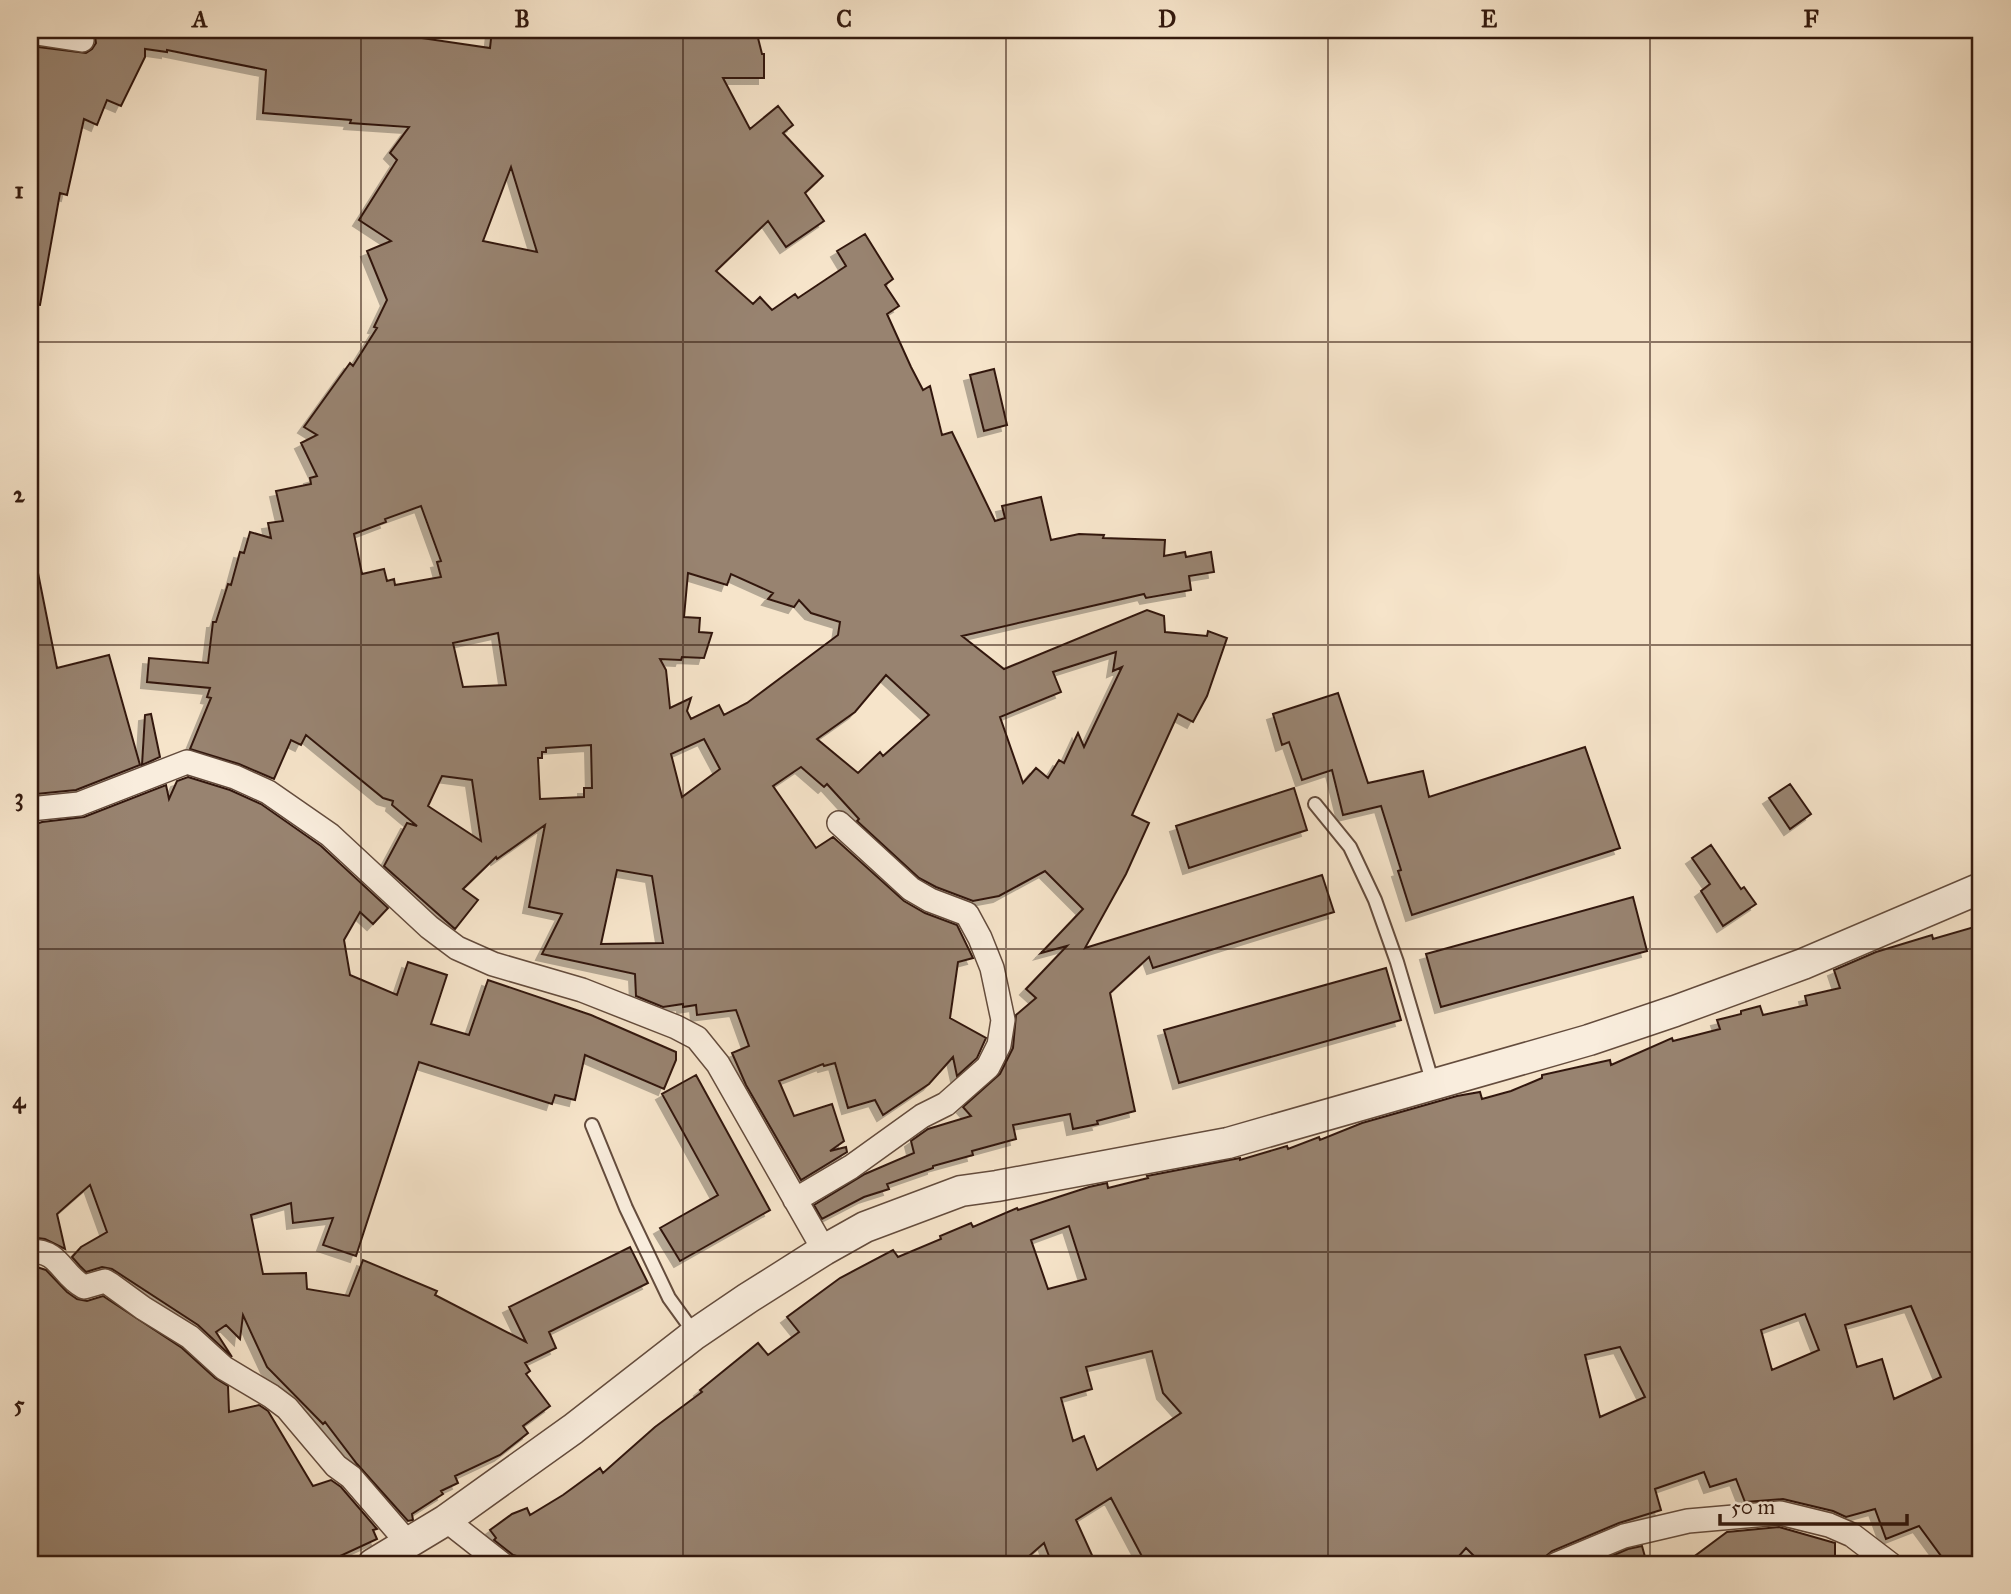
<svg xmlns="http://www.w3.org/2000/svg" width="2011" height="1594" font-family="'IM FELL Great Primer',serif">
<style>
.building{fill:#988370;stroke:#33190e;stroke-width:2;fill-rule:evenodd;filter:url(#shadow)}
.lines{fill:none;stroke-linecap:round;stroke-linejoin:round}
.service-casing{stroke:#644c3d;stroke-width:16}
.minor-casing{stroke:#644c3d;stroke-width:26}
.tertiary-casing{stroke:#644c3d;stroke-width:33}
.service{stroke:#f9eddd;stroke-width:12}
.minor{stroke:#f9eddd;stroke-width:23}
.tertiary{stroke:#f9eddd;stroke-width:30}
.grid{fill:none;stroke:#33190e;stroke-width:2;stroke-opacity:0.55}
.neatline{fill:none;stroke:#33190e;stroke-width:2.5}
.grid-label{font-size:23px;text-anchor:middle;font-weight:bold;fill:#33190e}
</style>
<defs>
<filter id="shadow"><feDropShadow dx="-6" dy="6" stdDeviation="0" flood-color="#0004"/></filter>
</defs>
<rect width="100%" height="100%" fill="#f6e4ca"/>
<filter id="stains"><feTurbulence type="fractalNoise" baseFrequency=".00286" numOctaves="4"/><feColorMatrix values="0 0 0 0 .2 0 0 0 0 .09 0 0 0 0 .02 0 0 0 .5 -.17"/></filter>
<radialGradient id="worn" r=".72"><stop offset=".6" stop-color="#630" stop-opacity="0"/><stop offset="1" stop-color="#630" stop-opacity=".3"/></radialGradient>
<path class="building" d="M91 30H242L289 33 290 30H402L401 35 490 48 492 30H756L762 54H764V78H723L750 129 778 106 793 125 783 133 823 176 805 193 824 221 786 247 768 221 716 271 753 304 760 297 772 310 795 294 798 298 846 266 837 251 865 234 893 279 885 285 899 306 887 314 911 367 923 390 930 386 942 435 952 432 995 521 1005 518 1002 506 1041 497 1051 540 1079 534 1104 535 1103 538 1165 540 1164 556 1185 552 1186 557 1211 552 1214 572 1189 576 1191 590 1146 598 1144 594 962 636 1004 669 1147 610 1164 616 1165 632 1207 636 1208 631 1227 638 1207 696 1193 722 1178 714 1132 815 1149 823 1126 874 1085 948 1322 875 1334 912 1153 968 1149 957 1110 993 1135 1111 1097 1121 1098 1124 1073 1129 1070 1114 1013 1125 1016 1139 972 1151 973 1155 933 1166V1168L887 1184 889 1189 864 1197 822 1219 814 1205 865 1174 914 1153 911 1141 928 1129 971 1116 963 1107 1000 1074 1013 1048 1016 1015 1036 998 1026 989 1067 946 1041 953 1083 909 1045 871 999 896 973 901 936 887 919 878 857 821 859 819 827 784 824 787 801 767 773 786 816 848 833 837 904 901 925 913 957 925 973 958 958 962 950 1018 986 1038 977 1058 957 1076 953 1057 929 1084 883 1115 875 1100 848 1108 835 1063 824 1066 823 1064 779 1081 794 1116 832 1104 844 1141 830 1151 846 1147 847 1152 801 1180 746 1085 732 1053 749 1046 736 1010 697 1015 696 1005 683 1007V1004L663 1007 636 996 635 974 542 954 562 914 529 907 545 825 497 859 496 857 463 889 478 900 455 929 384 866 407 823 417 826 392 805 393 801 383 798 306 735 301 745 291 740 274 779 239 764 190 749 211 698 207 697 210 688 147 682 149 658 208 663 213 622H216L228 584 231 585 240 552 244 553 250 532 271 538 268 523 283 521 276 491 311 484 310 478 317 476 301 443 317 435 304 427 350 363 353 366 377 328 374 327 387 300 367 251 391 241 359 220 397 160 390 153 409 127 350 123 351 120 263 113 266 70 167 50V52L145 49V57L121 106 107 100 97 125 84 119 67 195 60 193 40 305 30 304V46L86 53 92 49 96 43 95 36ZM511 167 537 252 483 241ZM421 506 441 561 437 562 441 577 395 585 394 579 387 581 384 569 362 574 354 534 386 522 385 519ZM688 573 727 585 731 574 773 593 768 599 794 607 799 600 811 613 840 622 838 635 747 703 724 715 719 705 691 719 687 711 691 698 670 708 666 670 660 659 681 660 682 657 704 658 712 633 699 632 700 618 684 617ZM498 633 506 685 463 687 453 643ZM1116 652 1113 671 1122 667 1084 747 1078 733 1064 763 1059 760 1048 778 1036 768 1023 783 1000 717 1061 692 1053 672ZM886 675 929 715 883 756 880 752 858 773 817 739 855 712ZM704 739 720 769 682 797 671 754ZM591 745 592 788H584V797L540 799 538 758H542V752H546V748ZM442 776 472 780 481 841 428 806ZM617 870 652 876 663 943 601 944Z
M994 369 1007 425 984 431 970 375Z
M38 573 57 668 109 655 140 765 76 790 36 794 30 761V729L37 727V725L30 696V574Z
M1338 693 1368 783 1423 771 1429 797 1585 747 1620 848 1412 915 1398 871 1401 870 1381 806 1343 815 1332 770 1302 780 1289 742 1282 745 1273 714Z
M151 714 160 757 142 765 145 715Z
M188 777 230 790 261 804 321 846 388 908 373 924 360 912 344 940 350 975 397 995 408 962 447 975 431 1024 469 1035 488 980 591 1015 676 1052V1060L664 1089 585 1055 575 1100 555 1095 552 1104 419 1062 356 1256 323 1245 333 1218 293 1223 291 1203 251 1215 263 1274 306 1273 307 1289 349 1296 363 1260 437 1291 435 1295 526 1342 509 1307 630 1247 648 1283 549 1332 556 1348 525 1363 530 1371 526 1374 550 1406 523 1426 528 1433 500 1455 455 1476 458 1483 441 1491 443 1494 412 1514 413 1520 408 1521 357 1464 325 1422 323 1424 267 1367 243 1315 240 1339 226 1325 216 1332 232 1357 198 1325 112 1269 102 1267 86 1272 80 1266 72 1257 81 1247 107 1232 90 1185 57 1214 65 1249 45 1239 30 1237V1071L34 1070 30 1054V975L34 972 30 952V826L42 822 84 817 166 785 169 799 177 781Z
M1790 784 1811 814 1790 829 1769 798Z
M1294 788 1307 830 1189 868 1176 826Z
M1711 845 1741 889 1744 887 1756 904 1723 926 1701 891 1710 884 1692 858Z
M1633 897 1647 951 1441 1007 1426 954Z
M1981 925V1564H1947L1919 1526 1886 1539 1875 1509 1846 1517 1833 1511 1783 1499 1745 1502 1736 1479 1710 1487 1704 1472 1655 1489 1661 1510 1619 1523 1552 1551 1546 1556 1543 1564H1482L1466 1548 1452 1564H1146L1111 1498 1076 1520 1096 1564H1052L1044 1543 1020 1564H545L513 1555 494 1540 496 1538 490 1530 512 1514 527 1508 530 1515 563 1495 600 1468 603 1473 655 1427 702 1392 700 1390 758 1343 768 1355 799 1332 787 1317 840 1278 893 1250 898 1257 941 1239 940 1236 971 1223 973 1227 1017 1208 1018 1210 1089 1187 1107 1183 1108 1188 1148 1178 1147 1176 1240 1158V1160L1287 1146 1288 1149 1319 1137 1320 1140 1362 1123 1457 1096 1480 1092 1482 1099 1511 1091 1542 1078V1075L1610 1060 1611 1065 1672 1038 1673 1041 1720 1029 1717 1020 1741 1014V1011L1760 1006 1763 1015 1807 1005 1805 996 1840 988 1834 970 1876 952 1932 935 1933 939ZM1069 1226 1086 1279 1048 1289 1031 1240ZM1911 1306 1941 1377 1894 1399 1882 1359 1857 1367 1845 1325ZM1805 1314 1819 1350 1772 1370 1761 1330ZM1620 1347 1645 1397 1600 1417 1585 1355ZM1152 1351 1163 1393 1181 1413 1097 1470 1084 1436 1073 1441 1061 1398 1092 1389 1086 1367Z
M1386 968 1401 1020 1179 1083 1164 1030Z
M696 1075 770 1210 680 1261 660 1228 718 1195 662 1094Z
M30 1265 46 1270 67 1292 77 1299 87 1301 103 1296 182 1348 215 1378 228 1386 229 1412 259 1405 268 1411 313 1486 331 1480 341 1487 377 1529 373 1530 377 1539 323 1564H30Z
M1779 1527 1835 1543V1564H1684L1727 1532Z
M1642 1546 1647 1564H1593L1628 1549Z"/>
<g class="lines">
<defs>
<path id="service" d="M1315 804 1350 847 1375 900 1397 962 1433 1084
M592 1125 626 1208 669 1298 695 1334"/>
<path id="minor" d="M30 32 82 40
M30 809 79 804 187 762 235 777 268 792 330 835 429 927 457 948 493 964 582 990 676 1027 697 1038 718 1064 824 1250
M795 1200 851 1167 922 1116 946 1104 988 1067 999 1045 1003 1020 992 968 980 938 967 914 930 900 911 889 839 823
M30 1251C61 1251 60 1274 84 1287L105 1281 110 1284 143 1308 190 1337 224 1368 271 1396 287 1408 336 1466 351 1477 408 1543
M446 1520 502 1564
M1557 1564 1624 1536 1688 1521 1780 1513 1829 1525 1852 1535 1890 1564"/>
<path id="tertiary" d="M373 1564 446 1520 573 1429 695 1334 748 1298 824 1250 865 1227 961 1191 997 1186 1228 1143 1589 1040 1675 1011 1803 964 1981 888"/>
</defs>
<use href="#service" class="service-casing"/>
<use href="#minor" class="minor-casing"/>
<use href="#tertiary" class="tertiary-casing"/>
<use href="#service" class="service"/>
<use href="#minor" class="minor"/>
<use href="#tertiary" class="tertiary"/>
</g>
<path class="grid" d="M361 30V1564M683 30V1564M1006 30V1564M1328 30V1564M1650 30V1564M30 342H1981M30 645H1981M30 949H1981M30 1252H1981"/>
<rect width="2011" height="1594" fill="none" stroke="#f6e4ca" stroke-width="77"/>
<path d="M1720 1514v10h187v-10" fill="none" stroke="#33190e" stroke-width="3.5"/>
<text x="1731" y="1514" font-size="21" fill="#33190e" stroke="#f9eddd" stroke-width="5" paint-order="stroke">50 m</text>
<rect x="38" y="38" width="1934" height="1518" class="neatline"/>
<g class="grid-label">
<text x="200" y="27">A</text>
<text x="522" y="27">B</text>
<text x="844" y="27">C</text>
<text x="1167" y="27">D</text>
<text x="1489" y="27">E</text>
<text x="1811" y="27">F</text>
<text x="19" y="198">1</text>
<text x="19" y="502">2</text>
<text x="19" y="805">3</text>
<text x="19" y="1108">4</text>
<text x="19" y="1412">5</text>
</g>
<rect width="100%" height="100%" filter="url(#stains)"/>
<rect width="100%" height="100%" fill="url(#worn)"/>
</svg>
